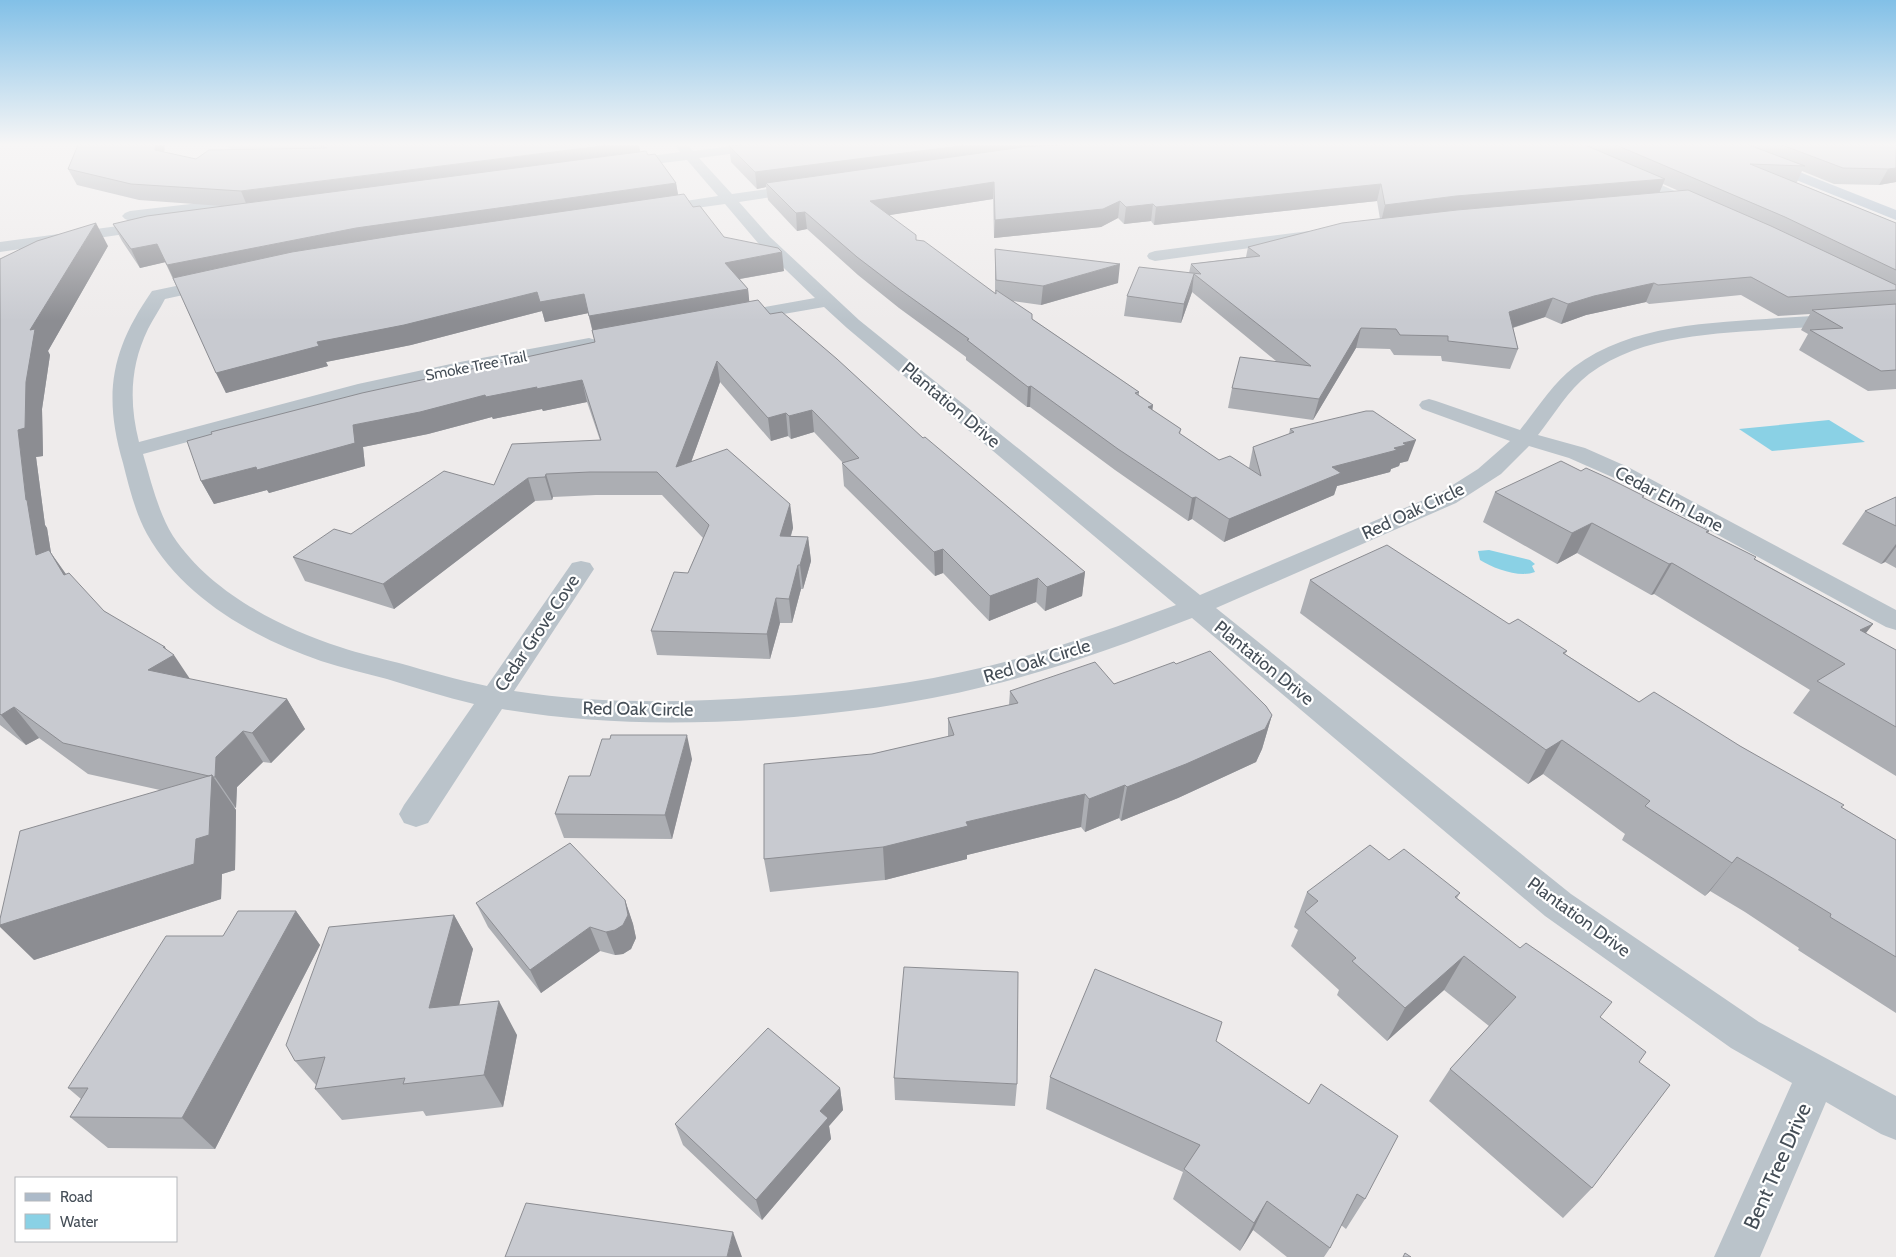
<svg xmlns="http://www.w3.org/2000/svg" width="1896" height="1257" font-family="Cabin,sans-serif">
<style>
.water{fill:#8ad1e5}
.lines{fill:none;stroke-linecap:round;stroke-linejoin:round}
.minor{fill:#bac3ca;fill-rule:evenodd}
.major{fill:#acbac9;fill-rule:evenodd}
.wall{fill:#acaeb3;fill-rule:evenodd}
.shaded-wall{fill:#8c8d92}
.building{fill:#c8cad0;stroke:#8c8d92}
.labels{text-anchor:middle;dominant-baseline:central;stroke-width:4.5;stroke-linejoin:round;paint-order:stroke}
.far-street-label{font-size:15px;fill:#454e57;stroke:#fff}
.street-label{font-size:18px;fill:#454e57;stroke:#fff}
.near-street-label{font-size:21px;fill:#454e57;stroke:#fff}
</style>
<rect width="100%" height="100%" fill="#eeebeb"/>
<path class="water" d="M1829 420 1865 442 1772 451 1739 429Z
M1489 550 1530 560 1535 564 1532 566 1535 572C1520 578 1494 569 1480 560L1478 551Z"/>
<g class="lines">
<path class="minor" d="M225 145H325L319 149C301 151 236 158 225 145Z
M675 145H688L693 151 741 145H774L773 148 768 149 699 158 732 194 804 184 809 185 811 188 809 191 804 192 739 202 770 237 859 320 1200 595 1440 493 1478 469 1510 441 1422 409 1419 405 1422 401 1429 399 1436 401 1520 430C1537 409 1553 383 1574 367 1631 324 1711 323 1779 318 1818 316 1857 313 1896 310V320C1857 323 1818 327 1779 329 1715 334 1643 334 1589 374 1568 390 1554 415 1538 435L1585 448 1628 467 1896 610V630L1886 627 1612 477 1569 458 1529 446 1501 474 1456 503 1216 608 1571 894 1759 1022 1896 1096V1140L1881 1134 1826 1102 1760 1257H1714L1792 1083 1731 1048 1545 916 1192 618C1125 644 1057 669 987 686 914 704 841 714 766 719 678 725 590 724 502 709L428 823 416 827 404 823 399 814 404 805 474 704C445 697 416 688 387 679 365 673 343 668 321 661 254 638 183 598 147 534 135 512 129 487 123 463 103 394 111 350 152 291L214 278 220 279 223 283 220 287 165 299C160 309 153 319 148 329 130 366 129 403 139 442L358 384 460 362 589 338 596 340 598 344 596 348 589 350 460 374 361 395 143 454C151 481 158 512 173 536 210 592 279 627 340 647 360 654 380 658 399 663 428 671 457 680 487 686L572 563 581 561 590 563 594 569 514 691C597 704 681 703 764 697 840 693 915 684 989 666 1052 650 1114 628 1176 605L847 328 824 307 732 323 726 322 723 318 726 314 815 298 758 243 725 204 653 214 648 213 646 210 648 207 653 206 718 196 687 160 621 168 614 164 621 160 680 152Z
M1556 145H1572L1704 204 1706 207 1704 210H1694L1557 148Z
M251 197 256 198 258 201 256 204 130 221 125 219 122 216 125 213 130 211Z
M155 221 160 223 163 226 160 229 0 252V242Z
M1309 231 1315 233 1317 236 1315 239 1155 261 1149 259 1147 256 1149 253 1155 251Z"/>
<path class="major" d="M1715 145H1731L1896 210V220L1716 148Z"/>
</g>
<path class="wall" d="M78 145H165L164 152 196 159 308 148 306 145H639L640 152 648 155 676 183 678 195 693 207 724 237 784 271 740 279 748 289 749 302 770 314 923 438 1085 572 1082 596 1045 611 1036 602 989 621 943 573 935 576 844 486 842 463H843L814 432 791 439 788 436 771 441 720 382 691 462 790 504 793 528 791 536 808 537 811 561 803 589H801L792 623H780L770 659 657 655 651 631 688 573 703 538 662 495H596L553 497 552 500 535 501 394 609 305 581 293 557 351 534 494 485 600 440 587 402 543 411 542 409 493 419 492 417 428 434 363 447 365 466 269 493 267 490 214 504 201 481 595 342 588 313 545 322 542 311 411 345 326 362 328 366 226 393 165 262 140 268 122 241 113 224 222 206 139 200 77 185 68 169Z
M742 145H1896V182L1879 185 1834 184 1802 171 1797 182H1795L1896 223V389L1868 391 1799 350 1808 334 1801 330 1810 314 1778 316 1741 295 1649 304 1646 302 1586 315 1561 324 1545 317 1513 328 1518 349 1510 369 1442 361 1441 356 1394 355 1390 349 1356 348 1313 420 1228 408 1232 388 1276 361 1192 292 1181 323 1124 316 1127 296 1189 273 1191 264 1246 257 1248 247 1380 219 1377 201 1154 225 1151 221 1124 224 1118 218 1101 227 994 238 993 199 889 215 916 240 995 293V249L1118 283 1041 305 1013 301 1032 319 1139 392V395L1153 405 1152 410 1181 429 1180 434 1219 460 1249 468 1253 447 1289 434 1290 429 1408 461 1400 463 1399 466 1391 469 1390 472 1337 486 1334 495 1224 542 1192 519 1188 521 1115 470 1030 407H1027L966 360V357L899 308 858 275 807 229 797 231 768 200 766 187 757 189 731 162 729 146ZM1663 184 1679 191 1659 193Z
M108 246 48 351 50 355 42 409 43 456 36 457 45 525 47 528 51 553 66 574 104 611 167 650 190 679 287 699 305 729 271 763 263 762 237 787 236 808 234 807 236 810 235 870 222 874 221 899 34 960 160 790 88 774 39 738 26 745 0 725V259Z
M1581 471 1643 498 1709 531 1708 533 1756 557 1755 559 1873 624 1865 633 1896 650V776L1793 713 1810 690 1654 594 1651 595 1577 553 1557 564 1483 522 1495 492Z
M1896 497V568L1885 562 1881 564 1842 544 1865 511Z
M1310 580 1509 624 1567 651 1565 654 1639 702 1740 746 1896 840V1013L1798 950 1799 948 1745 912 1710 891 1705 896 1622 840 1625 834 1543 774 1528 784 1300 613Z
M1176 664 1272 715 1262 749 1256 762 1178 798 1121 821 1119 818 1085 832 1081 827 967 855V859L885 880 770 892 764 859 872 754 948 737V718L1009 705 1010 691 1114 684Z
M692 759 672 839 564 838 555 814 590 776Z
M1389 860 1460 893 1457 898 1600 1017 1639 1062 1592 1188 1563 1218 1429 1101 1450 1069 1489 1026 1444 990 1387 1041 1337 995 1339 990 1291 946 1298 930 1294 927 1307 892Z
M625 900 633 924 636 938 631 949 623 954 615 955 600 951 541 993 488 927 476 903Z
M296 911 320 945 215 1149 108 1148 70 1117 81 1099 68 1088 223 936Z
M454 915 473 949 459 1005 517 1035 503 1107 426 1116 423 1111 342 1120 315 1089 316 1085 295 1061Z
M1216 1041 1365 1199 1346 1229 1341 1225 1330 1248 1324 1257H1287L1253 1230 1240 1251 1173 1199 1183 1172 1046 1109 1050 1077Z
M894 1078 1017 1084 1015 1106 895 1100Z
M840 1088 843 1110 829 1126 831 1139 762 1220 683 1145 675 1124Z"/>
<path class="shaded-wall" d="M156 145H165L162 166 155 150Z
M609 145H639L641 156 248 208 241 191Z
M967 145H1131L766 183V187L757 189 755 172Z
M1896 168V182L1879 185 1888 169Z
M1665 179 1658 196 1381 222 1385 205 1456 196Z
M994 182 993 199 871 218 870 201Z
M676 183 679 200 176 284 167 265 356 228Z
M1381 184 1377 201 1154 225 1156 207Z
M1120 201 1118 218 1101 227 994 238 995 220Z
M1153 204 1151 221 1124 224 1126 207Z
M805 212 807 229 797 231 796 213Z
M96 223 108 246 48 351 50 355 42 409 43 456 36 457 45 525 47 528 51 553 70 580 36 555 26 500 18 430 30 330Z
M157 244 166 262 140 268 131 249Z
M782 252 784 271 728 281 725 263Z
M1120 264 1118 283 1041 305 1043 286Z
M1194 274 1192 292 1181 323 1184 304Z
M1654 283 1646 302 1586 315 1561 324 1568 304 1594 296Z
M748 289 750 308 594 336 589 316Z
M537 292 584 294 589 313 545 322 542 311 411 345 326 362 328 366 226 393 216 373 317 342Z
M1553 298 1545 317 1502 331 1509 312Z
M1361 328 1356 348 1313 420 1319 399Z
M717 361 720 382 681 490 676 467Z
M582 380 587 402 543 411 542 409 493 419 492 417 428 434 363 447 365 466 269 493 267 490 214 504 201 481 256 467 353 425 485 395Z
M1031 386 1030 407H1027L1028 387Z
M1153 405 1150 426 1148 407Z
M812 410 814 432 791 439 789 416Z
M786 413 788 436 771 441 768 418Z
M1416 440 1408 461 1400 463 1399 466 1391 469 1390 472 1337 486 1334 495 1224 542 1229 519 1332 467 1394 448 1403 443Z
M546 474 553 497 552 500 545 477Z
M528 478 535 501 394 609 383 584Z
M1196 497 1192 519 1188 521 1192 498Z
M790 504 793 528 783 560 780 536Z
M1592 523 1577 553 1557 564 1572 533Z
M808 537 811 561 803 589 800 565Z
M1896 544V547L1885 562 1881 564Z
M943 549V573L935 576 934 552Z
M1672 563 1654 594 1651 595 1669 564Z
M798 565 801 589 792 623 789 599Z
M1085 572 1082 596 1045 611 1047 587Z
M1038 578 1036 602 989 621 990 596Z
M776 598 780 623 770 659 767 634Z
M1873 624 1849 655 1860 630Z
M163 647H165L171 657 174 655 194 685 148 670Z
M287 699 305 729 271 763 252 733Z
M14 707 39 738 26 745 1 715Z
M1272 715 1262 749 1256 762 1178 798 1121 821 1127 787Z
M243 731 263 762 237 787 236 808 215 777 216 757Z
M687 735 692 759 672 839 665 815Z
M1562 740 1543 774 1528 784 1546 750Z
M212 775 236 810 235 870 222 874 221 899 34 960 0 927V925L196 839Z
M1125 785 1119 818 1085 832 1089 799Z
M1085 794 1081 827 967 855V859L885 880 883 847 966 822Z
M1737 857 1710 891 1705 896 1732 863Z
M625 900 633 924 636 938 631 949 623 954 615 955 606 932Z
M296 911 320 945 215 1149 182 1118Z
M454 915 473 949 450 1042 429 1008Z
M590 927 600 951 541 993 530 970Z
M1464 956 1444 990 1387 1041 1405 1008Z
M499 1001 517 1035 503 1107 484 1075Z
M840 1088 843 1110 829 1126 831 1139 762 1220 756 1200 820 1111Z
M1267 1201 1253 1230 1240 1251 1254 1223Z
M733 1232 742 1257H727Z"/>
<path class="building" d="M78 145H156L155 150 196 159 209 150 327 148 320 145H609L241 191 131 184 68 169Z
M742 145H967L755 172 729 146Z
M1061 145H1585L1665 179 1456 196 1385 205 1381 184 1156 207 1153 204 1126 207 1120 201 1103 209 995 220 994 182 870 201 916 235V240L924 241 996 294V290L1032 314V319L1139 392 1135 393 1153 405 1148 407 1181 429 1179 433 1219 460 1230 456 1261 476 1253 447 1294 432 1290 429 1366 411H1373L1416 440 1403 443 1406 445 1394 448 1397 450 1332 467 1341 473 1229 519 1196 497 1192 498 1118 449 1031 386 1028 387 967 340 969 339 899 289 857 257 805 212 796 213 766 183 1023 147Z
M1616 145H1749L1805 166 1750 164 1896 223V270L1785 217Z
M1782 145H1896V168L1888 169 1843 168Z
M646 151 648 155 655 154 676 183 356 228 167 265 157 244 131 249 113 224 147 216Z
M1688 190 1771 226 1896 285V290L1788 297 1751 277 1658 285 1654 283 1594 296 1568 304 1553 298 1509 312 1518 349 1448 341V336L1400 335 1396 329 1361 328 1319 399 1232 388 1240 357 1311 366 1194 274 1184 304 1127 296 1139 267 1201 274 1191 264 1260 256 1248 247 1342 223 1457 210Z
M684 194 693 207 700 206 724 237 778 248 782 252 725 263 748 289 589 316 584 294 540 302 537 292 404 325 317 342 319 346 216 373 173 278 292 252 398 235Z
M96 223 30 330 35 329 26 382 25 428 18 430 26 500H27L36 555 49 550 64 575 69 573 104 611 165 647H163L174 655 148 670 287 699 252 733 243 731 216 757 215 777H213L212 775 209 776 63 743 14 707 1 715 0 714V259L37 241Z
M995 249 1120 264 1043 286 996 280Z
M758 300 770 314 782 312 837 359 923 438 925 437 1085 572 1047 587 1038 578 990 596 943 549 934 552 842 463 859 458 812 410 789 416 786 413 768 418 717 361 676 467 727 449 790 504 780 536 808 537 800 565H798L789 599 776 598 767 634 651 631 674 572 688 573 709 525 657 472H590L546 474 545 477 528 478 383 584 293 557 334 529 351 534 444 471 494 485 512 444 601 440 582 380 536 389 537 387 486 397 485 395 420 412 353 425 355 443 257 470 256 467 201 481 187 441 212 434 211 432 362 393 595 342 592 330Z
M1896 304V370L1881 371 1810 330 1843 328 1812 310Z
M1561 461 1581 471 1586 468 1608 478 1644 496 1642 497 1709 531 1706 532 1756 557 1754 559 1873 624 1860 630 1896 650V727L1817 681 1845 664 1672 563 1669 564 1592 523 1572 533 1495 492Z
M1896 497V526L1865 511Z
M1387 545 1509 624 1518 619 1567 651 1563 653 1639 702 1654 692 1740 746 1844 805 1841 807 1896 840V957L1830 917 1831 914 1774 879 1737 857 1732 863 1645 806 1650 801 1562 740 1546 750 1310 580Z
M1210 651 1266 706 1272 715 1265 729 1186 764 1127 787 1125 785 1089 799 1085 794 966 822 968 826 883 847 764 859V764L872 754 954 735 948 718 1018 703 1010 691 1095 662 1114 684 1174 662 1176 664Z
M611 735H687L665 815 555 814 569 776H590L602 739H610Z
M212 775 209 835 196 839 194 864 0 925V919L20 831Z
M570 843 625 900 628 915 623 925 615 930 606 932 590 927 530 970 476 903Z
M1370 845 1389 860 1404 849 1460 893 1455 897 1520 948 1526 943 1612 1002 1600 1017 1646 1052 1639 1062 1670 1085 1592 1188 1450 1069 1516 997 1464 956 1405 1008 1352 961 1356 958 1305 912 1318 901 1307 892Z
M238 911H296L182 1118 70 1117 88 1088H68L166 936H223Z
M454 915 429 1008 499 1001 484 1075 403 1084 405 1078 315 1089 325 1057 295 1061 286 1045 329 927Z
M904 967 1018 972 1017 1084 894 1078Z
M1095 969 1222 1022 1216 1041 1309 1104 1321 1084 1398 1136 1365 1199 1357 1194 1330 1248 1267 1201 1254 1223 1184 1169 1200 1145 1050 1077Z
M768 1028 840 1088 820 1111 828 1118 756 1200 675 1124Z
M526 1203 733 1232 727 1257H505Z
M1405 1253 1411 1257H1403Z"/>
<linearGradient id="sky" x2="0" y2="1"><stop stop-color="#82c0e7"/><stop offset="0.45" stop-color="#f7f6f6"/><stop offset="1" stop-color="#f7f6f6" stop-opacity="0"/></linearGradient>
<rect width="1896" height="321" fill="url(#sky)"/>
<g class="labels">
<g class="far-street-label">
<text transform="translate(476 366) rotate(-11)">Smoke Tree Trail</text>
</g>
<g class="street-label">
<text transform="translate(951 405) rotate(40)">Plantation Drive</text>
<text transform="translate(1669 499) rotate(28)">Cedar Elm Lane</text>
<text transform="translate(1413 511) rotate(-25)">Red Oak Circle</text>
<text transform="translate(537 633) rotate(-56)">Cedar Grove Cove</text>
<text transform="translate(1037 661) rotate(-17)">Red Oak Circle</text>
<text transform="translate(1264 663) rotate(39)">Plantation Drive</text>
<text transform="translate(638 709) rotate(1)">Red Oak Circle</text>
<text transform="translate(1579 917) rotate(36)">Plantation Drive</text>
</g>
<g class="near-street-label">
<text transform="translate(1777 1166) rotate(-66)">Bent Tree Drive</text>
</g>
</g>
<rect x="15" y="1177" width="162" height="65" fill="#ffffff" stroke="#b5b8bc"/>
<rect x="25" y="1193" width="25" height="8" fill="#acbac9" stroke="#b5b8bc"/>
<text x="60" y="1202" font-size="15" fill="#454e57">Road</text>
<rect x="25" y="1214" width="25" height="15" fill="#8ad1e5" stroke="#b5b8bc"/>
<text x="60" y="1227" font-size="15" fill="#454e57">Water</text>
</svg>
